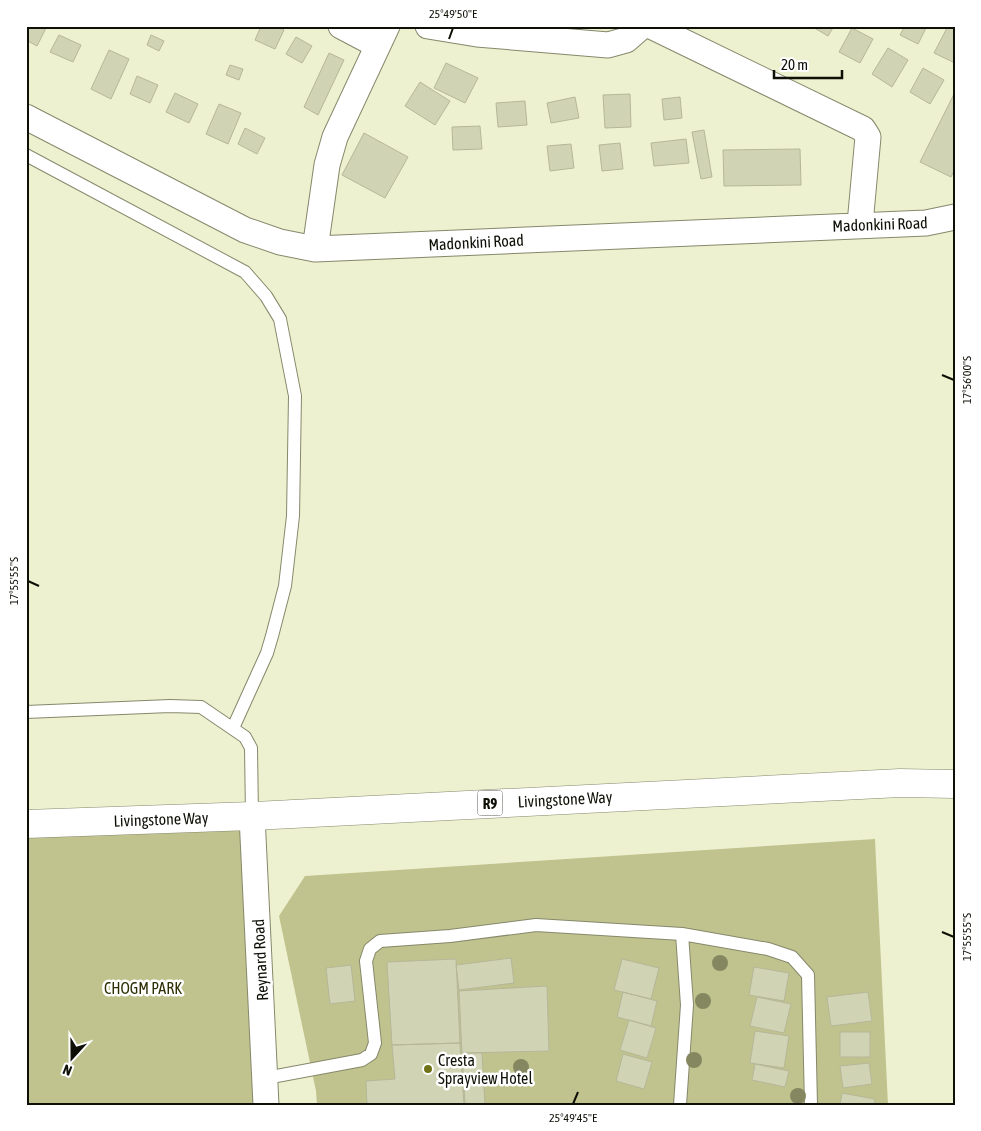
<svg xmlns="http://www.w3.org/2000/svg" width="981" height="1131" font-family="'Asap Condensed',sans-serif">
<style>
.green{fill:#c0c38d}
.building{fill:#d1d4b4;stroke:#b5b798}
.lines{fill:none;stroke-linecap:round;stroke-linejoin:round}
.lane-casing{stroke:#86886b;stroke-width:14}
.street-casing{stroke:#86886b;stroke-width:27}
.highway-casing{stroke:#86886b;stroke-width:29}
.lane{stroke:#fff;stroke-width:12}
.street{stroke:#fff;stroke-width:25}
.highway{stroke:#fff;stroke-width:28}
.tree{fill:#858760}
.ticks{fill:none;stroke:#0e0f05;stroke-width:2}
.poi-dot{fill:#707218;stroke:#fff;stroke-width:2}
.labels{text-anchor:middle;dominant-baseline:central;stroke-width:5;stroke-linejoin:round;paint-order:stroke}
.shield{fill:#fff;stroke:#565750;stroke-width:1}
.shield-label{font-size:15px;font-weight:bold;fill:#0e0f05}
.street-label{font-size:16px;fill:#0e0f05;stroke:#fff}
.park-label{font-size:16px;fill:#2f3005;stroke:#fff}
.poi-label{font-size:16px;fill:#0e0f05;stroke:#fff;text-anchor:start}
.neatline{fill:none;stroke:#0e0f05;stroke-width:2}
.ticks-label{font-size:12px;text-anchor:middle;fill:#0e0f05}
</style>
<rect width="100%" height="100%" fill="#eef1d0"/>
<path class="green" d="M252 816 265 1105H26V828Z
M875 839 888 1105H317L316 1091 279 916 305 876Z"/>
<path class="building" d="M26 26H47L37 46 26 40Z
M261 26H276L284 30 275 49 255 40Z
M811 26H834L828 36Z
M905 26H927L918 44 900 35Z
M948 26H955V63L934 53Z
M852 28 873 39 860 63 839 52Z
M59 35 81 45 73 62 50 52Z
M151 35 164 41 159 51 147 45Z
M296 37 312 46 302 63 286 54Z
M888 48 908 60 892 87 872 74Z
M109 50 129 59 111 99 91 89Z
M329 53 344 60 318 115 304 107Z
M446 63 478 78 465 103 434 88Z
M230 65 243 69 239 80 226 75Z
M923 68 944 80 930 104 910 92Z
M137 76 158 85 150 103 130 94Z
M420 82 450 101 435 125 405 106Z
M955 92V169L951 177 920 162Z
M175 93 198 104 189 123 166 112Z
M630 94 631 127 605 128 603 95Z
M575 97 579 118 551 123 547 103Z
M680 97 682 118 664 120 662 99Z
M525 101 527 125 498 127 496 103Z
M219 104 241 113 228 144 206 134Z
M480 126 482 149 453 150 452 127Z
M245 128 265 138 257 154 238 144Z
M704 130 712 177 701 179 692 132Z
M364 133 408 157 385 198 342 175Z
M686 139 689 163 654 166 651 143Z
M620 143 623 169 602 171 599 145Z
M571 144 574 168 550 171 547 146Z
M800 149 801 185 724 186 723 150Z
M511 958 514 983 459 990 456 965Z
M456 959 460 1043 392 1045 387 962Z
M622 959 659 968 651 999 614 990Z
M351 965 355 1001 330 1004 326 968Z
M754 967 789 973 784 1001 749 995Z
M547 986 549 1051 462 1053 459 991Z
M623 992 657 1001 651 1026 617 1017Z
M868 992 872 1021 831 1026 827 997Z
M757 997 791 1004 784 1033 750 1026Z
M629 1020 656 1028 647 1058 620 1050Z
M755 1031 789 1036 784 1068 750 1063Z
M840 1032H870V1057H840Z
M460 1043 464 1105H367L366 1081 395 1079 392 1045Z
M462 1053H482L485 1105H465Z
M623 1054 652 1062 644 1089 616 1081Z
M869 1063 872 1084 843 1088 840 1066Z
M755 1064 789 1071 785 1087 752 1080Z
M842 1093 875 1099 874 1105H840Z"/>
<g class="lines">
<defs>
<path id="lane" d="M26 155 245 272 266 296 280 319 295 396 293 516 285 586 272 636 267 653 233 728
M26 712 170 706 201 707 245 737 251 748 252 816
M682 934 768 949 792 957 808 975 811 1105
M266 1078 362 1060 371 1054 375 1043 366 961 370 949 380 941 450 936 536 925 682 934 687 1005 680 1105"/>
<path id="street" d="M341 26 377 45
M428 26 477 34 608 45 626 40 642 26
M651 26 863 129 868 137 860 224
M26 117 245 230 280 242 315 249 926 223 955 217
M315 249 327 165 335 137 387 26
M252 816 266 1105"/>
<path id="highway" d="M26 824 252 816 900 783 955 784"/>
</defs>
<use href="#lane" class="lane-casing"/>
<use href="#street" class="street-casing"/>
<use href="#highway" class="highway-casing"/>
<use href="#lane" class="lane"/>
<use href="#street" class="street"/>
<use href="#highway" class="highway"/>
</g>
<g class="tree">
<circle cx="720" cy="963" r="8"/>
<circle cx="703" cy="1001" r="8"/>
<circle cx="694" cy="1060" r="8"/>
<circle cx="521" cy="1067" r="8"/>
<circle cx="798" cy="1096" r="8"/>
</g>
<path class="ticks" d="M449 39 453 28M942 375 954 380M28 581 39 586M942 932 954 937M573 1104 578 1092"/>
<circle class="poi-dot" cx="428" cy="1069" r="5"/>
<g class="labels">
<rect class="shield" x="477.5" y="790.5" width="25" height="25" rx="4"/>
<g class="shield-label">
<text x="490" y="803">R9</text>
</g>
<g class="street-label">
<text transform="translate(880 224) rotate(-2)">Madonkini Road</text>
<text transform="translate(476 242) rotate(-3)">Madonkini Road</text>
<text transform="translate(565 799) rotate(-3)">Livingstone Way</text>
<text transform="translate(161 819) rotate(-2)">Livingstone Way</text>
<text transform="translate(260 960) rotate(-93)">Reynard Road</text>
</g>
<g class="park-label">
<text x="143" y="988">CHOGM PARK</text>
</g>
<g class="poi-label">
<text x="438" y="1060">Cresta<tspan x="438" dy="18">Sprayview Hotel</tspan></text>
</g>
</g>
<rect width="981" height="1131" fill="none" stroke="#ffffff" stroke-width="55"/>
<g transform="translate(72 1058) rotate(201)" stroke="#ffffff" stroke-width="4" paint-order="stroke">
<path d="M0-4L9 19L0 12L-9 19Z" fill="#0e0f05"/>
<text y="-8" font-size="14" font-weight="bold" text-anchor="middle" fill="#0e0f05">N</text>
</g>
<path d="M774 70v8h68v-8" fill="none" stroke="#0e0f05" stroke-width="2.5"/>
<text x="781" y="70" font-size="15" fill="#0e0f05" stroke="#ffffff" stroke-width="4" paint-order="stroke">20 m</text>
<rect x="28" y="28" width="926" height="1076" class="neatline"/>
<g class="ticks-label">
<text x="453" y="18">25°49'50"E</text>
<text transform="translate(967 380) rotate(-90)" y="4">17°56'00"S</text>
<text transform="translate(14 581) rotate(-90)" y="4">17°55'55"S</text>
<text transform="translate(967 937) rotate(-90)" y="4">17°55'55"S</text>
<text x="573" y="1122">25°49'45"E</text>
</g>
</svg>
